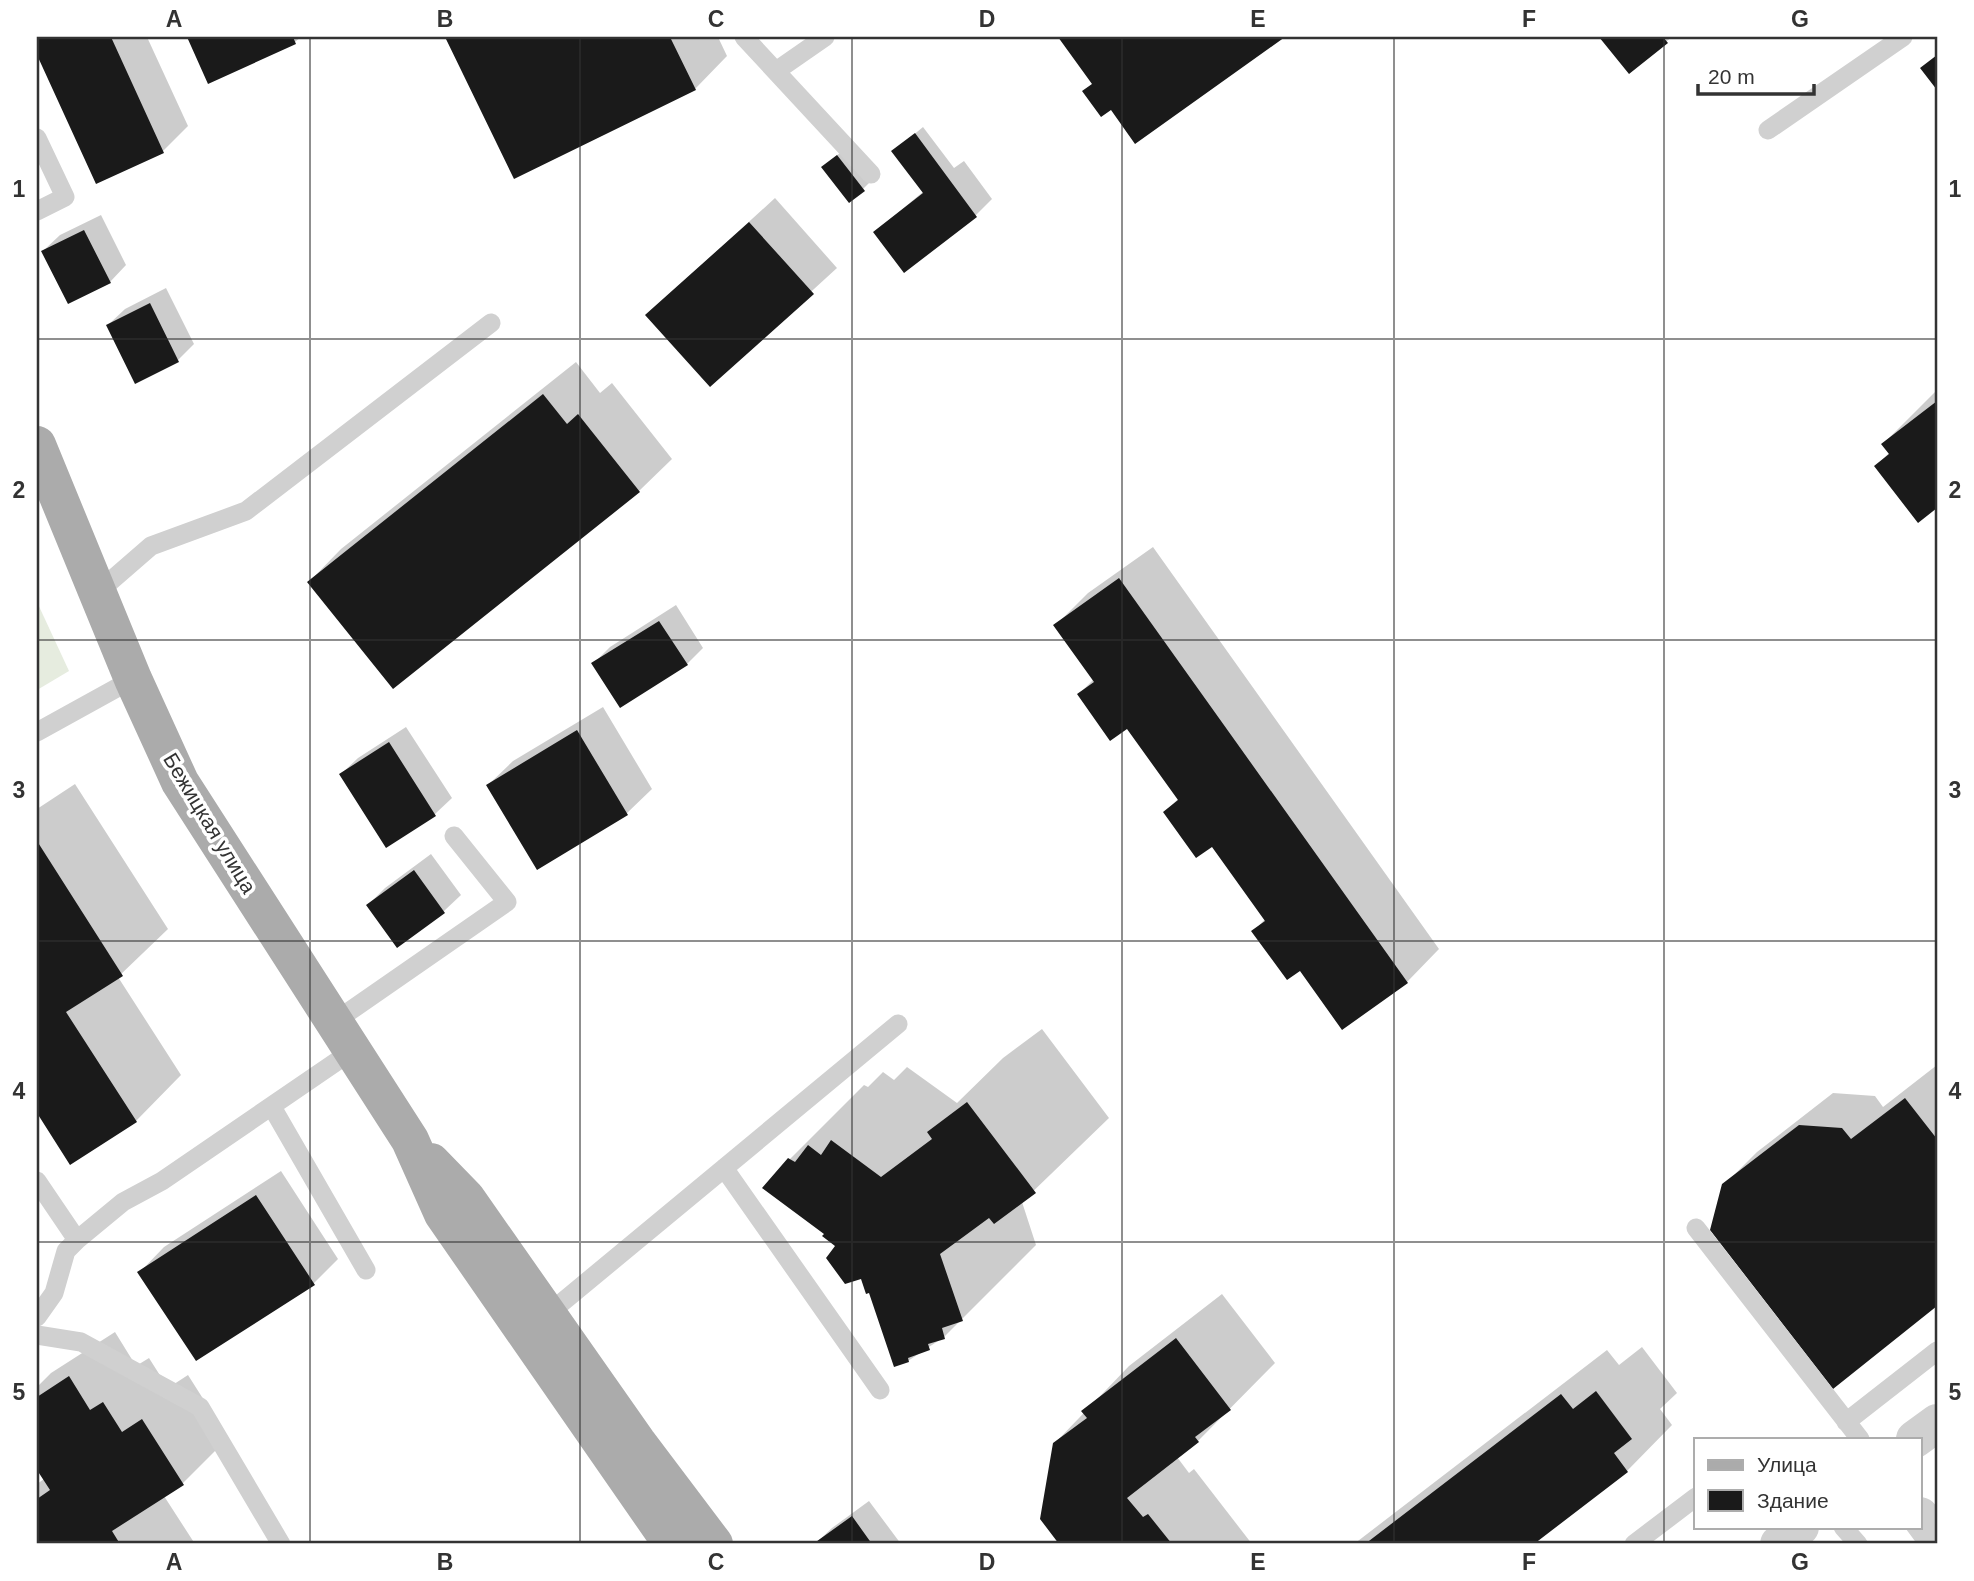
<svg xmlns="http://www.w3.org/2000/svg" width="1974" height="1581" font-family="Helvetica,sans-serif">
<style>
.green{fill:#e6ecdf}
.shadow{fill:#0003}
.building{fill:#1a1a1a}
.lines{fill:none;stroke-linecap:round;stroke-linejoin:round}
.service{stroke:#d0d0d0;stroke-width:19}
.minor{stroke:#d0d0d0;stroke-width:38}
.primary{stroke:#ababab;stroke-width:38}
.grid{fill:none;stroke:#333;stroke-width:2;stroke-opacity:0.55}
.labels{text-anchor:middle;dominant-baseline:central;stroke-width:7;stroke-linejoin:round;paint-order:stroke}
.street-label{font-size:21px;fill:#333;stroke:#fff}
.neatline{fill:none;stroke:#333;stroke-width:2.5}
.grid-label{font-size:23px;text-anchor:middle;font-weight:bold;fill:#333}
</style>
<rect width="100%" height="100%" fill="#fff"/>
<path class="green" d="M37 602 69 671 37 690Z"/>
<path class="shadow" d="M37 37H147L188 126 163 151 97 182 37 51Z
M189 37H301L295 42 209 82Z
M446 37H718L727 56 695 89 514 176Z
M1060 37H1282L1136 142 1112 107 1084 92 1093 83Z
M1602 37H1672L1629 71Z
M923 127 954 168 964 161 992 199 976 215 875 232 924 191 894 151Z
M845 149 871 181 863 189 831 160Z
M775 198 837 268 710 384 647 315Z
M101 215 126 265 110 282 43 251 60 235Z
M166 288 194 344 178 360 108 325 125 309Z
M576 362 600 393 612 383 672 459 639 491 393 687 309 582 341 549Z
M1937 390V506L1918 521 1876 466 1890 452 1883 444Z
M1153 547 1439 949 1407 982 1343 1028 1301 969 1254 931 1265 919 1212 845 1165 812 1179 798 1128 726 1079 694 1094 679 1056 625 1088 593Z
M676 605 703 648 687 664 594 663 610 647Z
M603 707 652 789 627 813 537 868 488 785 513 761Z
M406 727 452 798 435 814 387 845 341 774 358 758Z
M75 784 168 929 118 977 181 1075 136 1121 71 1163 37 1110V809Z
M431 854 461 895 444 911 398 945 368 905 385 888Z
M1042 1029 1109 1118 1022 1202 1036 1245 944 1337 908 1361 862 1277 827 1233 790 1159 864 1085 868 1087 883 1072 894 1080 907 1067 957 1103 1003 1058Z
M1937 1065V1304L1833 1386 1724 1185 1757 1152 1833 1093 1875 1096 1883 1107Z
M281 1171 338 1259 313 1284 140 1272 164 1247Z
M1222 1294 1275 1363 1198 1441 1177 1457 1189 1473 1194 1469 1252 1544H1061L1042 1519 1054 1444 1129 1366Z
M115 1332 136 1366 149 1358 168 1388 188 1375 228 1438 183 1483 164 1496 195 1544H37V1484L44 1479 37 1467V1387L51 1373Z
M1642 1347 1677 1393 1660 1409 1672 1425 1627 1471 1531 1544H1354L1607 1350 1619 1365Z
M869 1501 901 1544H815L832 1528Z"/>
<path class="building" d="M37 37H111L164 153 96 184 37 55Z
M187 37H293L296 44 208 84Z
M445 37H670L696 90 514 179Z
M1058 37H1285L1135 144 1111 110 1101 117 1082 91 1092 84Z
M1599 37H1663L1668 43 1629 74Z
M1937 55V90L1920 68Z
M915 133 977 217 904 273 873 232 923 193 891 151Z
M837 155 865 191 849 203 821 167Z
M749 222 814 294 710 387 645 315Z
M84 230 111 283 68 304 41 251Z
M150 303 179 362 135 384 106 325Z
M543 394 567 424 578 414 640 492 393 689 307 582Z
M1937 401V508L1918 523 1874 466 1889 454 1881 444Z
M1119 578 1408 983 1342 1030 1300 971 1287 980 1251 931 1265 921 1212 847 1196 858 1163 812 1178 800 1127 729 1110 741 1077 694 1094 682 1053 625Z
M659 621 688 665 620 708 591 663Z
M577 730 628 815 537 870 486 785Z
M389 742 436 816 386 848 339 774Z
M37 841 123 976 66 1012 137 1122 70 1165 37 1113Z
M414 870 445 913 397 948 366 905Z
M1905 1098 1937 1139V1306L1833 1389 1710 1230 1722 1184 1799 1125 1842 1128 1851 1139Z
M967 1102 1036 1193 994 1224 989 1218 940 1254 963 1321 942 1328 945 1339 928 1344 930 1350 908 1358 909 1362 894 1367 869 1293 866 1294 861 1279 845 1284 826 1258 835 1246 822 1236 824 1234 762 1188 788 1158 795 1162 808 1145 821 1155 831 1140 881 1177 932 1139 927 1132Z
M256 1195 315 1285 196 1361 137 1272Z
M1176 1338 1231 1410 1195 1437 1199 1442 1127 1498 1143 1517 1148 1514 1172 1544H1059L1040 1519 1053 1443 1087 1418 1081 1411Z
M69 1376 90 1410 103 1402 122 1432 142 1419 184 1485 112 1531 120 1544H37V1499L50 1490 37 1470V1397Z
M1596 1391 1632 1439 1614 1453 1628 1472 1534 1544H1365L1561 1394 1573 1409Z
M852 1516 872 1544H813Z"/>
<g class="lines">
<path class="service" d="M744 37 871 174
M776 71 825 37
M1768 130 1903 37
M37 138 65 197 37 211
M98 592 151 546 246 511 491 323
M37 732 133 679
M334 1022 507 902 454 836
M272 1107 366 1270
M724 1168 880 1390
M37 1181 77 1240
M1696 1228 1860 1439
M37 1317 54 1293 66 1251 77 1240 123 1202 162 1181 352 1051
M542 1319 898 1024
M37 1335 81 1342 200 1407 281 1544
M1846 1422 1937 1351
M1843 1527 1858 1544
M1634 1544 1696 1497"/>
<path class="minor" d="M1915 1439 1937 1423
M1920 1516 1937 1539
M1779 1544 1800 1527"/>
<path class="primary" d="M37 445 133 679 180 782 410 1140 443 1214 672 1544
M431 1162 466 1198 637 1442 714 1544"/>
</g>
<path class="grid" d="M310 37V1544M580 37V1544M852 37V1544M1122 37V1544M1394 37V1544M1664 37V1544M37 339H1937M37 640H1937M37 941H1937M37 1242H1937"/>
<g class="labels">
<g class="street-label">
<text transform="translate(210 823) rotate(59)">Бежицкая улица</text>
</g>
</g>
<rect width="1974" height="1581" fill="none" stroke="#ffffff" stroke-width="77"/>
<rect x="1694" y="1438" width="228" height="91" fill="#ffffff" stroke="#adadad" stroke-width="2"/>
<rect x="1708" y="1460" width="35" height="10" fill="#ababab" stroke="#adadad" stroke-width="2"/>
<text x="1757" y="1472" font-size="21" fill="#333333">Улица</text>
<rect x="1708" y="1490" width="35" height="21" fill="#1a1a1a" stroke="#adadad" stroke-width="2"/>
<text x="1757" y="1508" font-size="21" fill="#333333">Здание</text>
<path d="M1698 84v10h116v-10" fill="none" stroke="#333333" stroke-width="3.5"/>
<text x="1708" y="84" font-size="21" fill="#333333" stroke="#ffffff" stroke-width="5" paint-order="stroke">20 m</text>
<rect x="38" y="38" width="1898" height="1504" class="neatline"/>
<g class="grid-label">
<text x="174" y="27">A</text>
<text x="445" y="27">B</text>
<text x="716" y="27">C</text>
<text x="987" y="27">D</text>
<text x="1258" y="27">E</text>
<text x="1529" y="27">F</text>
<text x="1800" y="27">G</text>
<text x="19" y="197">1</text>
<text x="1955" y="197">1</text>
<text x="19" y="498">2</text>
<text x="1955" y="498">2</text>
<text x="19" y="798">3</text>
<text x="1955" y="798">3</text>
<text x="19" y="1099">4</text>
<text x="1955" y="1099">4</text>
<text x="19" y="1400">5</text>
<text x="1955" y="1400">5</text>
<text x="174" y="1570">A</text>
<text x="445" y="1570">B</text>
<text x="716" y="1570">C</text>
<text x="987" y="1570">D</text>
<text x="1258" y="1570">E</text>
<text x="1529" y="1570">F</text>
<text x="1800" y="1570">G</text>
</g>
</svg>
